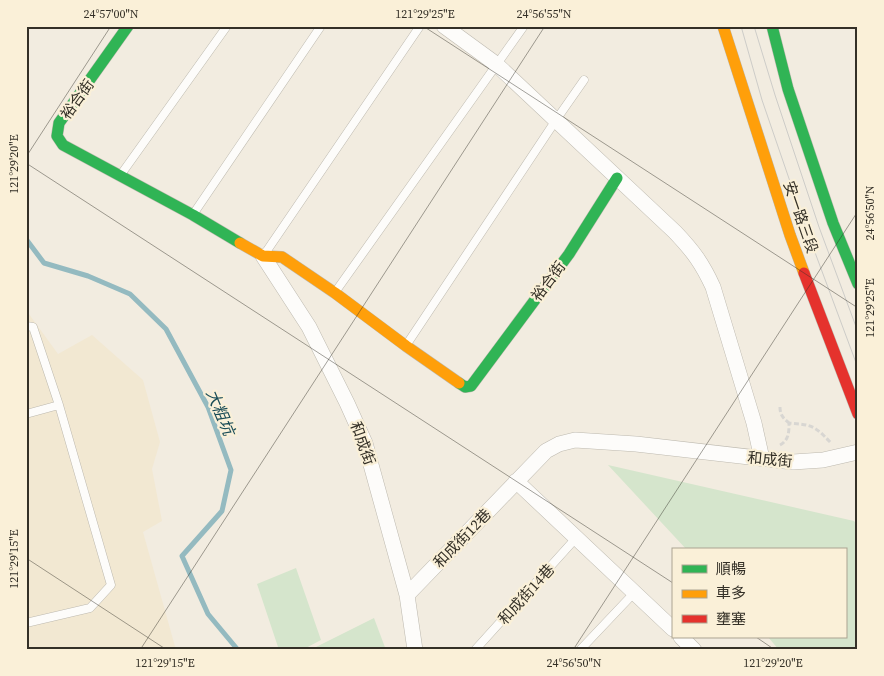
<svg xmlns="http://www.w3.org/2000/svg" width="884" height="676" font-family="'Source Serif 4','Noto Sans TC',serif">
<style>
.built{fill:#f2e8d2}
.green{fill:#d5e5cc}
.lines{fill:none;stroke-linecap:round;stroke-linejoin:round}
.stream{stroke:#94bac0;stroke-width:5}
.lane-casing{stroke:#bdb9af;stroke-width:9}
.street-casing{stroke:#bdb9af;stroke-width:16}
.fast-casing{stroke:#bdb9af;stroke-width:12}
.slow-casing{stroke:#bdb9af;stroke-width:12}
.jam-casing{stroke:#bdb9af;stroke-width:12}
.path{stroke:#d8d6d2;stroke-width:3;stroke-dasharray:5 2.5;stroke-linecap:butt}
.lane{stroke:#fdfcfa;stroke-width:8}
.street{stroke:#fdfcfa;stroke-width:15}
.fast{stroke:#30b455;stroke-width:11}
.slow{stroke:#ff9f0a;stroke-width:11}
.jam{stroke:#e5322d;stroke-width:11}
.tram{stroke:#cdccc8;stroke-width:1}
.ticks{fill:none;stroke:#343027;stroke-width:1;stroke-opacity:0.45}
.labels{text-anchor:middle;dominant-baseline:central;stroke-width:4.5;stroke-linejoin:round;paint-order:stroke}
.street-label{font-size:15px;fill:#343027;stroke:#faf0d8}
.water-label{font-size:16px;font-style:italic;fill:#194c57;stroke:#faf0d8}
.neatline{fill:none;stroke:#343027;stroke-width:2}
.ticks-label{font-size:12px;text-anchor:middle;fill:#343027}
</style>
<rect width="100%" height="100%" fill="#f2ece0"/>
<path class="built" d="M26 310 58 354 92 335 143 380 160 442 152 469 162 521 143 532 176 650H26Z"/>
<path class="green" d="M608 465 854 521 858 526V650H779L768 637H845V550H687Z
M296 568 321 640 302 650H279L257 584Z
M374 618 386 650H310Z"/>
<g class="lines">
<path class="stream" d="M26 239 44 263 88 276 130 294 166 329 208 407 231 470 222 511 182 556 208 614 238 650"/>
<defs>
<path id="lane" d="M122 173 227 26
M194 213 321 26
M266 252 420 26
M336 291 524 26
M26 326 33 327 59 405 111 585 90 608 26 623
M407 344 556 120 584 80
M26 414 59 405
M475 650 576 538
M580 650 634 593"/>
<path id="street" d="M444 26 496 64 675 232C693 251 702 263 713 287L754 423 762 459
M263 256 309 327 347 403 365 443 407 595 415 650
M516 481 673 629
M407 595 546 451 559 444 575 440 636 444 793 462 823 460 858 452
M681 637 694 650"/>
<path id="fast" d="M128 26 59 123 57 136 63 145 193 215 240 243
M772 26 788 89 833 223 858 284
M459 383 465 387 471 386 569 254 617 178"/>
<path id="slow" d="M723 26 790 235 804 273
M240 243 263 256 282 257 335 293 406 346 459 383"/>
<path id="jam" d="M804 273 858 414"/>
</defs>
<use href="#lane" class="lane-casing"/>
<use href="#street" class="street-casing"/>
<use href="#fast" class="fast-casing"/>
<use href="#slow" class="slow-casing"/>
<use href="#jam" class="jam-casing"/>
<path class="path" d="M780 407C780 415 783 418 789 423
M780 445C789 440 789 432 789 423 812 425 814 425 831 443"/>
<use href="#lane" class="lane"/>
<use href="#street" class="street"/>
<use href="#fast" class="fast"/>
<use href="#slow" class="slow"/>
<use href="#jam" class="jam"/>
<path class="tram" d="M741 26 762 100 807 231 858 368
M754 26 775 95 819 227 858 332"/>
</g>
<path class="ticks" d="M423 26 858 308M26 157 111 26M26 163 673 583M26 558 167 650M756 637 775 650M140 650 545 26M573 650 858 211"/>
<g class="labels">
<g class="street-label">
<text transform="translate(77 99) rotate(-54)">裕合街</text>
<text transform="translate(801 217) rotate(71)">安一路三段</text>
<text transform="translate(548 281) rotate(-53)">裕合街</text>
<text transform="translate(363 443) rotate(70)">和成街</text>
<text transform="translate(770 459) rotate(5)">和成街</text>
<text transform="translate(462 538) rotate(-46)">和成街12巷</text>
<text transform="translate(526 594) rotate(-48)">和成街14巷</text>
</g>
<g class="water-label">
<text transform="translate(221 412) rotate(67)">大粗坑</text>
</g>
</g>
<rect width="884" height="676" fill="none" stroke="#faf0d8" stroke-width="55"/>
<rect x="672" y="548" width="175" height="90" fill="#faf0d8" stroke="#aba391"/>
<rect x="682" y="565" width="25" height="8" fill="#30b455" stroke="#aba391"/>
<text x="716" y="574" font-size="15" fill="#343027">順暢</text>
<rect x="682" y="590" width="25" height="8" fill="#ff9f0a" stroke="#aba391"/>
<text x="716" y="598" font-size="15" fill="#343027">車多</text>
<rect x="682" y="615" width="25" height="8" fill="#e5322d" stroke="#aba391"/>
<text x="716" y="624" font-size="15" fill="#343027">壅塞</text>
<rect x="28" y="28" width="828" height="620" class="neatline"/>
<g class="ticks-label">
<text x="111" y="18">24°57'00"N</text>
<text x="425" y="18">121°29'25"E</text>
<text x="544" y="18">24°56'55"N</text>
<text transform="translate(14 164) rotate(-90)" y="4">121°29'20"E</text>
<text transform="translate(870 213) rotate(-90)" y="4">24°56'50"N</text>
<text transform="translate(870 308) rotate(-90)" y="4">121°29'25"E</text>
<text transform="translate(14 559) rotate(-90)" y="4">121°29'15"E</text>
<text x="165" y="667">121°29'15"E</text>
<text x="574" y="667">24°56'50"N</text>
<text x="773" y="667">121°29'20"E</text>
</g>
</svg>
